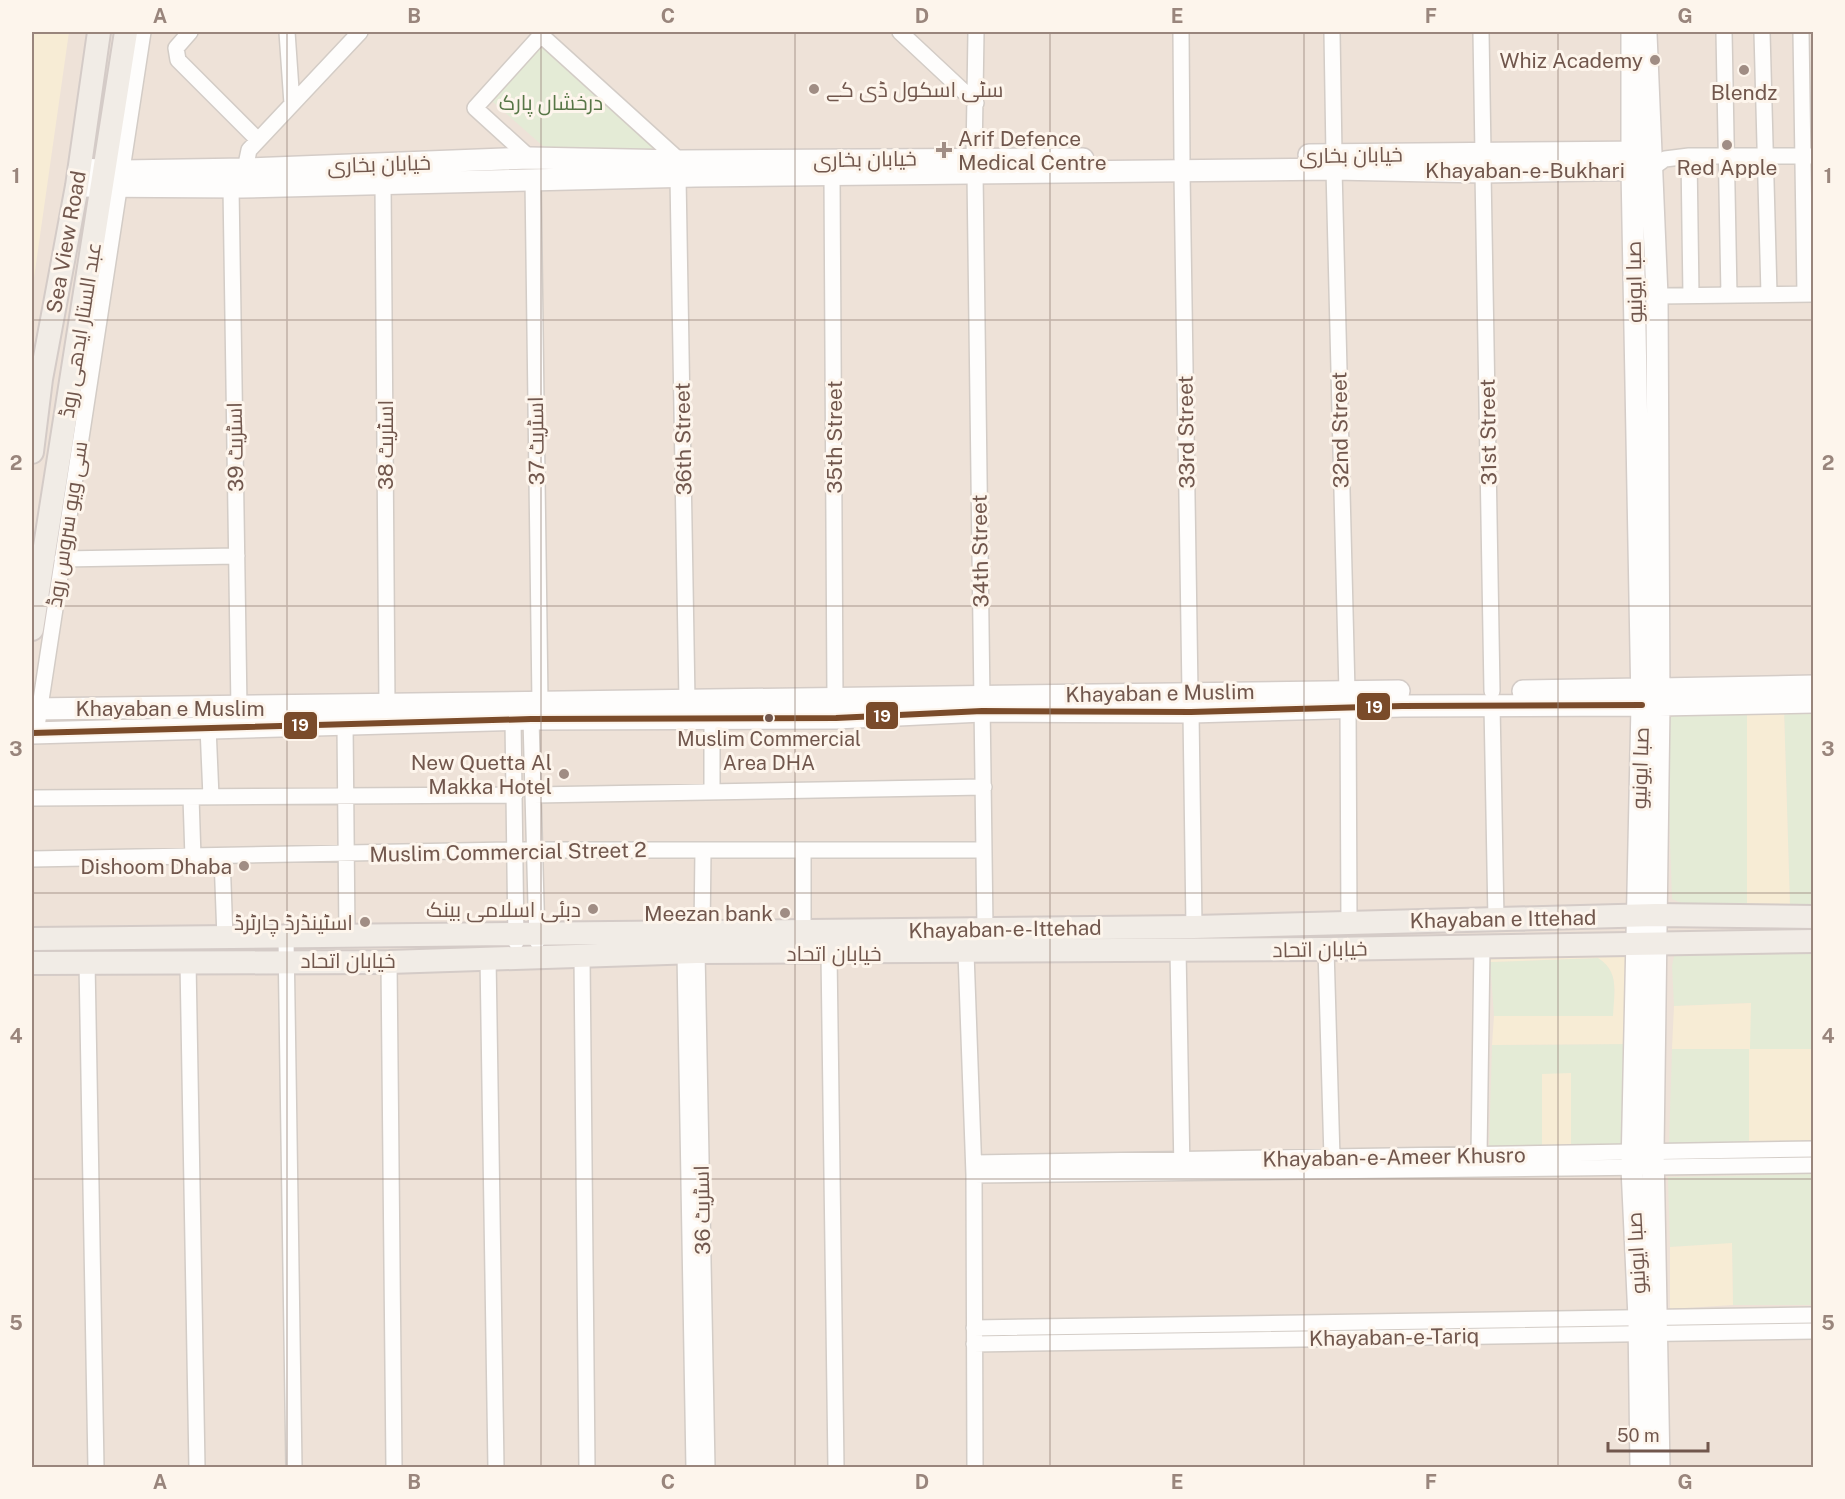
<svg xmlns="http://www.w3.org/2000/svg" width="1845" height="1499" font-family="'Public Sans',Cairo,sans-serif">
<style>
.residential{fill:#eee2d8}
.green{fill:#e4ebd6}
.sand{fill:#f7ecd5}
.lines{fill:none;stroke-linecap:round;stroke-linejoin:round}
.street-casing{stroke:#d3ccc6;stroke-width:18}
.secondary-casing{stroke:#d4ccc7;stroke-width:24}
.primary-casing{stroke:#d4cbc7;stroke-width:26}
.street{stroke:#fefdfc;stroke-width:15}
.secondary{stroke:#fefdfc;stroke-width:21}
.primary{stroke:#f1ece6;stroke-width:22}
.bus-1-casing{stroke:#fdf5ec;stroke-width:10}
.bus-1{stroke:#7a4b2a;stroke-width:6}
.grid{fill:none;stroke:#99857c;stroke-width:1.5;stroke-opacity:0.55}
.poi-dot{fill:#a08d84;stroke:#fdf5ec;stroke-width:2}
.bus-dot{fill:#71574d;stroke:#fdf5ec;stroke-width:2}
.labels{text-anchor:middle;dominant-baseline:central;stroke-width:6;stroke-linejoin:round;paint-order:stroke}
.bus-label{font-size:20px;fill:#71574d;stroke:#fdf5ec}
.poi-label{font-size:21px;fill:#71574d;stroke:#fdf5ec;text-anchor:end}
.park-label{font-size:21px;fill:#577646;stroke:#fdf5ec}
.street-label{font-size:21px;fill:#71574d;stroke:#fdf5ec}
.line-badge{stroke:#fdf5ec;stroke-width:2}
.badge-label{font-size:16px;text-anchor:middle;font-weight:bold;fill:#fff}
.neatline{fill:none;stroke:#99857c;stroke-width:2}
.grid-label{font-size:20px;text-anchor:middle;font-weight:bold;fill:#99857c}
</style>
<rect width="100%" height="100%" fill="#f6f0ea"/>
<path class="residential" d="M32 32H1813V1467H32Z"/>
<path class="green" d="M543 43 657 150 552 154 492 101Z
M1813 708V908L1790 906 1784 709Z
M1676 710H1747V908L1688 906 1672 899 1666 725Z
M1680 952 1813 953V1049L1750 1050 1749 1146 1669 1143 1672 1049H1749L1751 1003 1674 1006 1672 966 1674 956Z
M1598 958C1620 971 1614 993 1614 1016H1494L1490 962Z
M1630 1044 1628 1147H1571V1074H1542V1145L1489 1148 1492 1045Z
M1813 1174V1305H1733L1732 1244 1670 1247 1668 1177Z"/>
<path class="sand" d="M32 32H69L32 292Z
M1784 709 1790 906 1747 908V710Z
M1629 951 1630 1044 1492 1045 1494 1016H1613C1614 993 1620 971 1598 958L1490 962V952Z
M1751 1003 1750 1049H1813V1144L1749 1146V1049H1672L1674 1006Z
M1571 1073V1147L1542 1145V1074Z
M1732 1243 1733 1305 1670 1309V1247Z"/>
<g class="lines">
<defs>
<path id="street" d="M190 32 176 48 178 60 258 140
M287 32 292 104
M900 32 976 103
M1181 32 1182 159
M1332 32 1334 155
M1481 32 1483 154
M1724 32 1729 295
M1762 32 1769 294
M1801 32 1805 294
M1689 156 1691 296
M530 158 475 108 541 35 680 161
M974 158 976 32
M245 169 249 150 360 32
M1334 169 1347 692
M1651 169 1665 159 1689 156H1814
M1483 172 1492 691
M975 173 985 929
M1182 173 1190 692
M832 175 835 699
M678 177 687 701
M533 180 540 702
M383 184 387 705
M231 187 239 708
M1657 296 1814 294
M62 559 237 556
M1492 705 1496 920
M1348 706 1349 923
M1191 712 1194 927
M712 717V791
M531 719 537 941
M513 720 516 942
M345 724 347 937
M208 727 211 797
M36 733 143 32
M534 795 984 787
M191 797 193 858
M32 798 515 795
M803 850V931
M222 857 225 938
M32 859 515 850H984
M702 932 703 850
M286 938 294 1468
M1326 949 1332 1158
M1178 950 1182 1171
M697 952 707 1468
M685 953 694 1468
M829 953 836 1468
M966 953 974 1175 975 1468
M488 957 496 1468
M582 957 587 1468
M87 962 96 1468
M188 962 197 1468
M389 962 394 1468
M1479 1155 1482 946
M974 1163 1814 1149
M974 1175 1814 1165
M974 1328 1814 1315
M974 1344 1814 1331"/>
<path id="secondary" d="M1632 32V169L1642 705 1632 1168 1639 1318 1641 1468
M1646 34 1657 296 1659 705 1653 1151 1659 1468
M1309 155 1651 152
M79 169 123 171 245 169 530 158 680 161 1083 159
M77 186 241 187 696 176 1334 169 1483 172 1651 169
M1659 689 1814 686
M1523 691 1641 689
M1659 705 1814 702
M32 709 1399 691
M32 733 531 719 836 718 982 711 1191 712 1402 706 1642 705"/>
<path id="primary" d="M32 452 41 379 77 186 99 32
M32 629 126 32
M32 939 1194 927 1656 915 1814 917
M32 963 389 962 697 952 1326 949 1814 941"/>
</defs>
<use href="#street" class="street-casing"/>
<use href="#secondary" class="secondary-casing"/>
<use href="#primary" class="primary-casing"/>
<use href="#street" class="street"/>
<use href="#secondary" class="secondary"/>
<use href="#primary" class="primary"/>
<defs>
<path id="bus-1" d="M32 733 531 719 836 718 982 711 1191 712 1402 706 1642 705"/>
</defs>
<use href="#bus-1" class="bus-1-casing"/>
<use href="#bus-1" class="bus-1"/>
</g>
<path class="grid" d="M287 32V1468M541 32V1468M795 32V1468M1050 32V1468M1304 32V1468M1558 32V1468M32 320H1814M32 606H1814M32 893H1814M32 1179H1814"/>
<g class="poi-dot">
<circle cx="1655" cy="60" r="6"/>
<circle cx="1744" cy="70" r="6"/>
<circle cx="814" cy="89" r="6"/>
<circle cx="1727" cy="145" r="6"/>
<path d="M941 141h6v6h6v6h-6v6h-6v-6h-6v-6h6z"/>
<circle cx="564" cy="774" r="6"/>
<circle cx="244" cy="866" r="6"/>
<circle cx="593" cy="909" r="6"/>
<circle cx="785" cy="913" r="6"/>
<circle cx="365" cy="922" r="6"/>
</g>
<circle class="bus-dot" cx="769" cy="718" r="5"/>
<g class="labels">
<g class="bus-label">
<text x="769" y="739">Muslim Commercial<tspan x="769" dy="24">Area DHA</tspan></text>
</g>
<g class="poi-label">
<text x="1643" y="60">Whiz Academy</text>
<text x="826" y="89" text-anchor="start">سٹی اسکول ڈی کے</text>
<text x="1744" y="92" text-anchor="middle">Blendz</text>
<text x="958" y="138" text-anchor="start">Arif Defence<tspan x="958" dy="24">Medical Centre</tspan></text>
<text x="1727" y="167" text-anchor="middle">Red Apple</text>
<text x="552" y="762">New Quetta Al<tspan x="552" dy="24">Makka Hotel</tspan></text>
<text x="232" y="866">Dishoom Dhaba</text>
<text x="581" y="909">دبئی اسلامی بینک</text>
<text x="773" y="913">Meezan bank</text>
<text x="353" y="922">اسٹینڈرڈ چارٹرڈ</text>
</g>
<g class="park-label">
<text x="551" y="102">درخشاں پارک</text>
</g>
<g class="street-label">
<text transform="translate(1351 155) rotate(-1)">خیابان بخاری</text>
<text transform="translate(865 159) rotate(-1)">خیابان بخاری</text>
<text transform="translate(379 164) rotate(-2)">خیابان بخاری</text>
<text x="1525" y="170">Khayaban-e-Bukhari</text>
<text transform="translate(66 242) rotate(-80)">Sea View Road</text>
<text transform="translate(1634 282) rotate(-91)">صبا ایونیو</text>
<text transform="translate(80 330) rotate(-81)">عبد الستار ایدھی روڈ</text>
<text transform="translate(1340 430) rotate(-91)">32nd Street</text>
<text transform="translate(1186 432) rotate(-91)">33rd Street</text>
<text transform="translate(1488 432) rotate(-91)">31st Street</text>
<text transform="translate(834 437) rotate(-90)">35th Street</text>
<text transform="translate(683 439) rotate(-91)">36th Street</text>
<text transform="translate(536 441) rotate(-91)">اسٹریٹ 37</text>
<text transform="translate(385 445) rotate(-90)">اسٹریٹ 38</text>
<text transform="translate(235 447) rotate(-91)">اسٹریٹ 39</text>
<text transform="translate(67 524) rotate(-81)">سی ویو سروس روڈ</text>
<text transform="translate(980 551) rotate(-91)">34th Street</text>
<text transform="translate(1160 693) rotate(-1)">Khayaban e Muslim</text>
<text x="170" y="708">Khayaban e Muslim</text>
<text transform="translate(1640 768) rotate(-88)">صبا ایونیو</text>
<text transform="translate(508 852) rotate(-1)">Muslim Commercial Street 2</text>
<text transform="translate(1503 919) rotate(-1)">Khayaban e Ittehad</text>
<text transform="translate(1005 929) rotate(-1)">Khayaban-e-Ittehad</text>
<text transform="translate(1320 949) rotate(-1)">خیابان اتحاد</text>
<text x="834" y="953">خیابان اتحاد</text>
<text x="348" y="960">خیابان اتحاد</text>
<text transform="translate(1394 1157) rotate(-1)">Khayaban-e-Ameer Khusro</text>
<text transform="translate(702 1210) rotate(-91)">اسٹریٹ 36</text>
<text transform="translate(1636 1253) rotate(-93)">صبا ایونیو</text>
<text transform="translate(1394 1337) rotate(-1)">Khayaban-e-Tariq</text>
</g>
</g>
<g class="line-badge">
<rect x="1356" y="692" width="35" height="29" rx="6" fill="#7a4b2a"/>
<rect x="865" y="701" width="34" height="29" rx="6" fill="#7a4b2a"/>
<rect x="283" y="711" width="35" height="29" rx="6" fill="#7a4b2a"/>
</g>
<g class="badge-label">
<text x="1374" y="713">19</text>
<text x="882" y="722">19</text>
<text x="300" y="731">19</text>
</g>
<rect width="1845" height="1499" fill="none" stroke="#fdf5ec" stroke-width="66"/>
<path d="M1608 1442v9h100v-9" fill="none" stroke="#71574d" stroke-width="3"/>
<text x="1617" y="1442" font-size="18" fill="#71574d" stroke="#fdf5ec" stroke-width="4.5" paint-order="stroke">50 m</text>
<rect x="33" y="33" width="1779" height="1433" class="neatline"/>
<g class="grid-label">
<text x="160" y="23">A</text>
<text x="414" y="23">B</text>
<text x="668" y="23">C</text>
<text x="922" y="23">D</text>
<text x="1177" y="23">E</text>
<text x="1431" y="23">F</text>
<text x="1685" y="23">G</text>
<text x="16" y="183">1</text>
<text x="1828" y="183">1</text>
<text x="16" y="470">2</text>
<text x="1828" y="470">2</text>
<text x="16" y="756">3</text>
<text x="1828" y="756">3</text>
<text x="16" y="1043">4</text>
<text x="1828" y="1043">4</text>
<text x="16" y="1330">5</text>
<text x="1828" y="1330">5</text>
<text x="160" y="1489">A</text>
<text x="414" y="1489">B</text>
<text x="668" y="1489">C</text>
<text x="922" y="1489">D</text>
<text x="1177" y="1489">E</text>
<text x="1431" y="1489">F</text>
<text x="1685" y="1489">G</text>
</g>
</svg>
